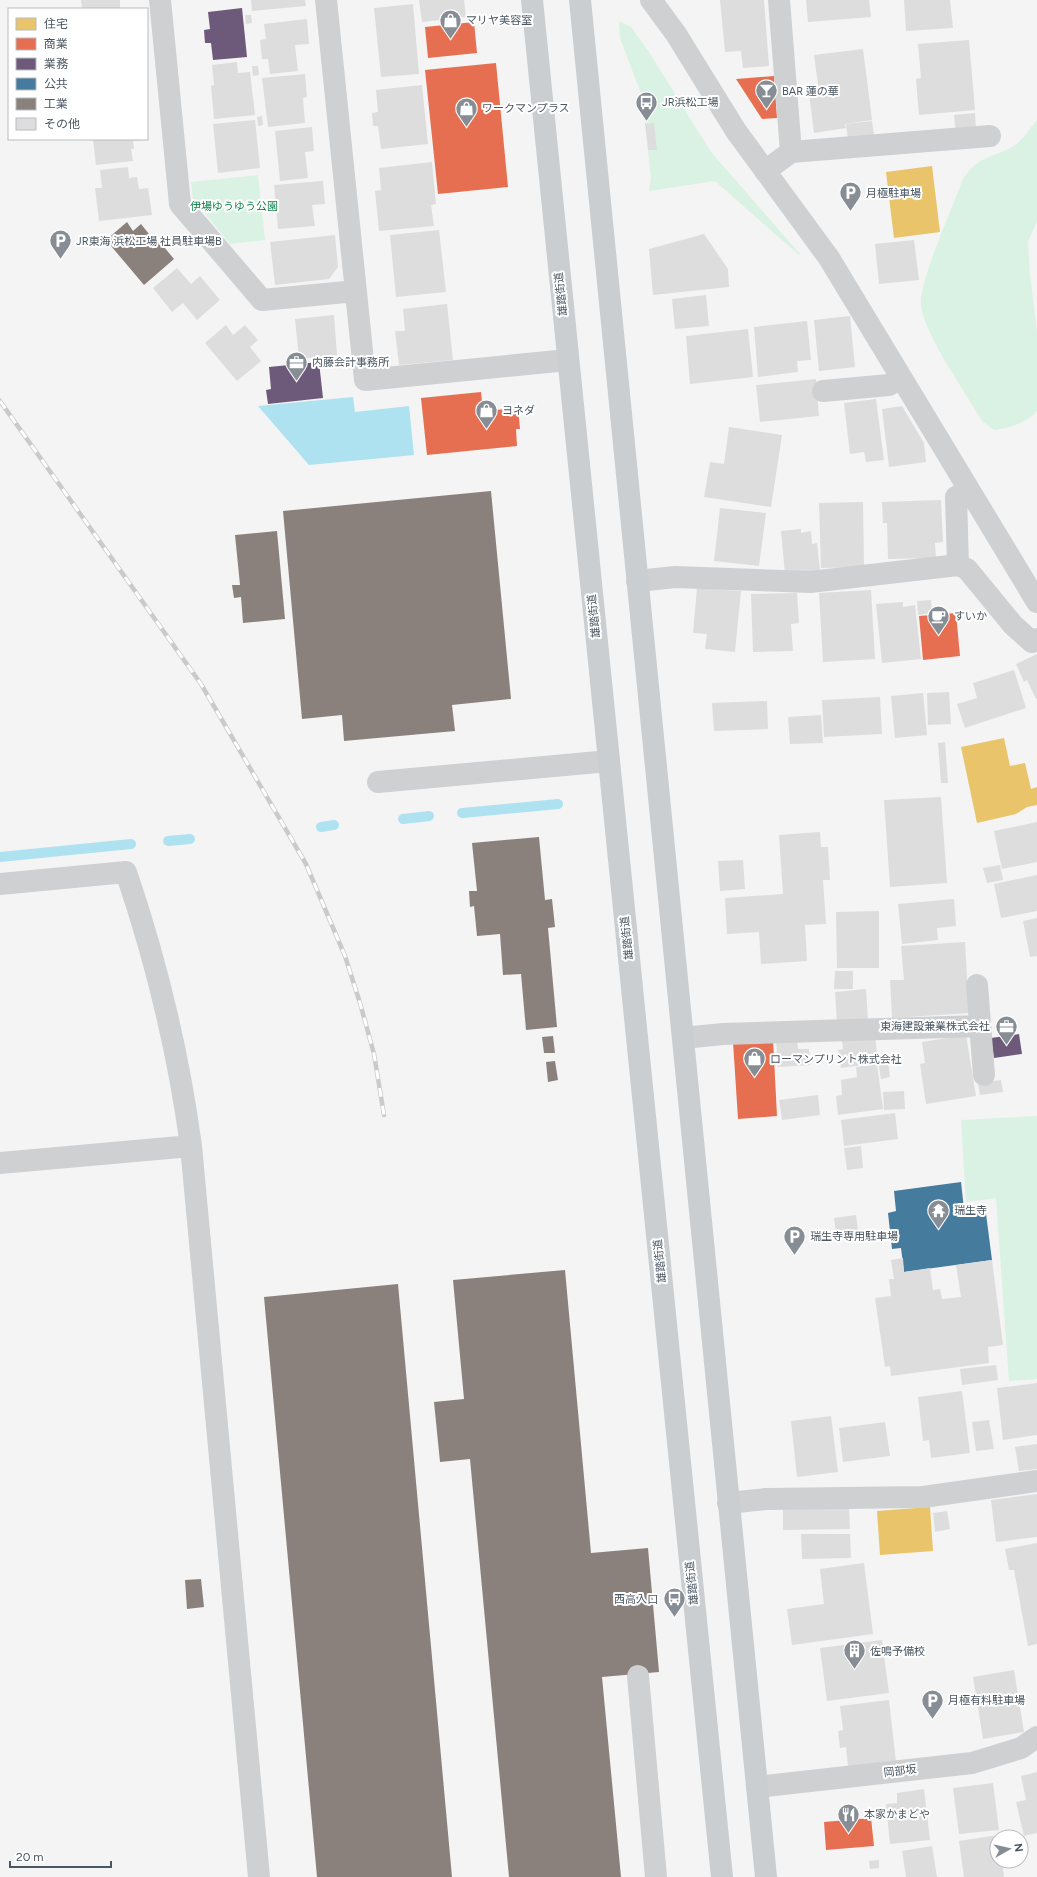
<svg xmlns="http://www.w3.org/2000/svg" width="1037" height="1877" font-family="Figtree,'Noto Sans JP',sans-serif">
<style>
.green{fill:#d9f2e3}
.water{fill:#aee2f0}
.homes{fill:#e9c46a}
.shops{fill:#e76f51}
.offices{fill:#6d597a}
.public{fill:#457b9d}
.industry{fill:#8a817c}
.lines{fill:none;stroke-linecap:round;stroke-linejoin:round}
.stream{stroke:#aee2f0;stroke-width:10}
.building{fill:#ddddde}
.minor{stroke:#ced0d2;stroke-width:22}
.major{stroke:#caced1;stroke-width:22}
.rail-casing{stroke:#c9cacc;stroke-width:4.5}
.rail{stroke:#fff;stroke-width:3;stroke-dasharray:9;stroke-linecap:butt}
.labels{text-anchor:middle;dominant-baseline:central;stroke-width:4;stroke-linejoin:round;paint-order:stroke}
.poi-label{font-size:11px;fill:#4a5661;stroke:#fff;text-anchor:start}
.park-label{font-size:11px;fill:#17864f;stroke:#fff}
.street-label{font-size:11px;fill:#4a5661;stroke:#fff}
</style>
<rect width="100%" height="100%" fill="#f4f4f4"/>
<path class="green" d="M619 21 631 27 649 52 711 152 800 254 799 255 715 181 649 191 651 179 648 150H656L654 123 645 124 643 99 620 38Z
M1037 120V221L1028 242 1030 275 1037 332V411C1025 423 1011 428 994 430L982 421C965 391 926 338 921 306 918 284 954 204 963 179 980 154 991 159 1014 146 1023 140 1030 128 1037 120Z
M258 175 265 240 230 244 193 199 191 182Z
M1037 1116V1379L1009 1381 996 1198 966 1202 961 1120Z"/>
<path class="water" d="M353 397 355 412 409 406 414 455 309 465 258 406Z"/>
<path class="homes" d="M932 166 940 232 894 238 886 172Z
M1004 738 1010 766 1025 763 1031 789 1037 787V805L1027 807 1016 814 977 823 961 747Z
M930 1507 933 1551 880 1555 877 1511Z"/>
<path class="shops" d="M474 22 477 53 428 58 425 27Z
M496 63 508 187 438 194 425 70Z
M774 76 777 118 762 119 736 79Z
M481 392 483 411 518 408 520 429H516L517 446 427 455 421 398Z
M956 613 960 656 923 660 919 616Z
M773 1039 777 1116 738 1119 733 1042Z
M871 1818 874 1846 826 1850 824 1822Z"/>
<path class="offices" d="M242 8 247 57 213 60 211 43H205L204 30 210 29 208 12Z
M319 362 323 398 268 404 266 390 271 389 269 367Z
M1019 1034 1022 1054 994 1058 991 1038Z"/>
<path class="public" d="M961 1182 964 1209 985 1206 992 1260 904 1272 901 1248 892 1249 888 1213 896 1211 894 1191Z"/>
<path class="industry" d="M127 222 133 231 141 224 157 244 159 241 174 259 144 285 106 240Z
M491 491 511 699 452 705 455 731 344 741 342 715 302 719 283 511Z
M277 531 285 619 243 623 241 597 234 598 232 585H240L235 535Z
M539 837 545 900 552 899 555 927 548 928 557 1027 526 1030 521 974 503 975 500 934 477 936 474 906 470 907 469 891H477L472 843Z
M553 1036 555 1053H544L542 1037Z
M555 1061 558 1080 548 1082 546 1062Z
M565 1270 591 1553 648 1548 659 1672 602 1677 621 1877H509L470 1459 440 1462 434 1402 464 1399 453 1280Z
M398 1284 452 1877H317L264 1297Z
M201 1579 204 1607 187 1609 185 1580Z"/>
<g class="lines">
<path class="stream" d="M462 813 558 804
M403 819 429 816
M321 827 334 825
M168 841 190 839
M0 857 131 844"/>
</g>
<path class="building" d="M81 0H120V9H82Z
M251 0H305L306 6 252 11Z
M419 0H464L466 17 422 22Z
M720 0H764L769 66 743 68 741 51 725 52Z
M806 0H869L871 17 808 22Z
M904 0H950L953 28 906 31Z
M413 4 419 74 381 77 374 8Z
M245 15H251L252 23 246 24Z
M307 19 309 44 295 45 298 71 270 74 268 59H262L260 40 266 39 264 24Z
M969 40 975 110 919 115 916 79 921 78 918 44Z
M863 49 872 120 845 124 846 128 814 133 809 93 819 92 814 55Z
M237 62 238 73 250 72 255 115 214 119 211 86 214 85 212 65Z
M252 66H258L259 75 253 76Z
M305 74 307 97 303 98 305 123 268 127 262 78Z
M422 85 428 144 381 149 378 126H373L372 113 378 112 376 90Z
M975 113 976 131 956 133 954 115Z
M262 116 263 125 258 126 257 117Z
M255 120 260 168 218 173 213 124Z
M872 121 874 135 848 139 846 124Z
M654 123 657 150H648L645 124Z
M312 127 314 151 305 152 308 178 280 181 275 131Z
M93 139H145V140L133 141 134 149H131L133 161 96 165Z
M432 162 436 204 431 205 434 226 379 231 375 191 381 190 379 168Z
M128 167 129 178 137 177 139 189 148 188 152 215 99 221 95 188H102L100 170Z
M323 181 325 204 312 205 315 226 278 229 274 185Z
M439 230 446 292 396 297 390 235Z
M704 234 728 269 729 287 653 295 649 249Z
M335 235 338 267 329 279 275 285 270 242Z
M914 240 919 280 879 284 875 244Z
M177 268 191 284 200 276 220 300 197 320 183 303 172 312 153 288Z
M706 295 709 326 675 329 672 299Z
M447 304 453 360 399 365 395 331H405L403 309Z
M334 315 337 355 299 359 295 319Z
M850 316 855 367 819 371 814 320Z
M807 321 811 360 797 361 798 372 758 377 754 327Z
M226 325 233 335 245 325 258 340 250 347 261 361 237 381 205 343Z
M748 329 753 377 690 384 686 336Z
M816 379 819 416 760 422 756 385Z
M876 399 884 460 866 462 864 452 850 454 844 403Z
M902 406 924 443 926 462 889 467 882 409Z
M729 427 782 435 771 507 704 497 710 462 724 464Z
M941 500 943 542 935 543 936 558 888 559 887 523H883L882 502Z
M863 502 864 567 821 568 819 503Z
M720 508 766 513 759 566 714 561Z
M801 529V533L811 531 812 544 817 543 820 570 785 574 781 531Z
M697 588 741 591 735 652 705 649 707 634 693 633Z
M871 590 875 659 823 662 819 593Z
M797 593 799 623 791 624 793 651 753 652 751 594Z
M931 600 932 613 918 615 917 601Z
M903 602V607L915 605 921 659 882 663 876 604Z
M1037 654V698L1036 699 1027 680 1024 682 1016 664Z
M1014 670 1026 708 965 728 957 704 977 698 973 683Z
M949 692 951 724 928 725 927 693Z
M923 693 927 735 895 738 891 696Z
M880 697 882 734 824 737 822 700Z
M767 701 768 729 714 731 712 703Z
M821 715 823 743 790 744 788 717Z
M945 742 948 783H941L938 743Z
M941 797 947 883 890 887 884 800Z
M1037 822V862L1002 869 994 831Z
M820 832 821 847H828L830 880H823L826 924 805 925 807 961 761 964 759 932 727 934 725 898 783 894 779 835Z
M743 860 745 889 720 891 718 861Z
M1000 865 1003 880 987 883 983 868Z
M1037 875V911L1001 918 994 884Z
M954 899 956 926 937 928 938 940 902 944 898 904Z
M879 911V968H837L836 912Z
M1037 918V956L1030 957 1023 921Z
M965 942 969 1013 892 1018 890 980H904L901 946Z
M835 971H853V989H834Z
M866 989 868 1020 837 1022 835 992Z
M875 1035 878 1063 841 1068 838 1050 843 1049 842 1040Z
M966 1035 976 1096 926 1104 920 1064 925 1063 922 1042Z
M797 1039 798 1049H809L810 1065 778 1067 776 1040Z
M888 1061 890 1077 881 1079 878 1062Z
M877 1064 883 1109 838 1115 836 1096 842 1095 841 1080 857 1077 856 1067Z
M1001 1080 1003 1092 980 1095 978 1083Z
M904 1091 905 1109 884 1110 883 1092Z
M818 1095 820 1115 782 1120 779 1100Z
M895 1113 898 1139 844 1146 841 1120Z
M861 1146 863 1168 847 1170 844 1148Z
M856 1215 859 1237 837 1240 834 1218Z
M903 1258 904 1272 930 1268 933 1290 940 1289 942 1299 961 1297 956 1265 992 1260 1003 1345 988 1347 989 1363 891 1376 890 1366 885 1367 875 1298 891 1296 889 1279H894L891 1260Z
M996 1365 998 1380 962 1385 960 1369Z
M1037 1383V1435L1003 1440 997 1388Z
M962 1391 970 1453 931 1458 929 1440 923 1441 918 1397Z
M831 1416 838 1472 797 1477 791 1421Z
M989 1420 994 1449 976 1451 972 1422Z
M885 1422 890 1456 843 1462 839 1428Z
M1037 1444V1469L1019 1471 1015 1447Z
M1037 1494V1537L996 1542 991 1500Z
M849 1508 850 1529 783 1530V1509Z
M947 1511 950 1529 935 1532 933 1513Z
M801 1534H850L851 1558 802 1559Z
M1037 1543V1644L1028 1646 1014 1570H1009L1005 1549Z
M864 1563 873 1634 792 1645 787 1609 824 1604 820 1569Z
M882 1640 889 1693 827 1701 820 1648Z
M1014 1670 1024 1732 983 1739 973 1677Z
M889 1700 896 1762 848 1767 846 1747 840 1748 838 1731 843 1730 840 1706Z
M1037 1772V1833L1024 1836 1016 1802 1026 1800 1021 1776Z
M993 1783 999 1830 959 1834 953 1788Z
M924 1789 930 1840 890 1844 886 1804 897 1803V1793Z
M998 1835 997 1861H1002L1004 1877H964L959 1841Z
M932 1846 937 1877H906L902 1851Z
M879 1860V1868L870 1869 869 1861Z"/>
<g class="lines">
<path class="minor" d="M160 0 180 204 262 300 356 291
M326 0 365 380 568 360
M651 0 676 34 736 131 829 258 1037 602
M791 152 990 136
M765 171 791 152 779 0
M823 391 889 385 901 378
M958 565 956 497 968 490
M637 581 675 577 810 582 958 565 967 569 1013 625 1032 642 1037 639
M378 782 609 761
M0 884 126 872C157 963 178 1050 191 1146L259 1877
M977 985 984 1075
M683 1038 723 1034 980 1026
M0 1163 191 1146
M728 1503 766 1499 923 1497 1037 1481
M638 1676 656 1877
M757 1787 972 1763 1021 1748 1037 1737"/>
<path class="major" d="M532 0 722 1877
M580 0 766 1877"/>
<defs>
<path id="rail" d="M0 401 201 684 306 864 345 956 360 1003 374 1054 384 1115"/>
</defs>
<use href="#rail" class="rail-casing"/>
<use href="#rail" class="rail"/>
</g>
<defs>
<symbol id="shop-pin" viewBox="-11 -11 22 30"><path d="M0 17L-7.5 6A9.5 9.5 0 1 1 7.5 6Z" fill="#868d94" stroke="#fff"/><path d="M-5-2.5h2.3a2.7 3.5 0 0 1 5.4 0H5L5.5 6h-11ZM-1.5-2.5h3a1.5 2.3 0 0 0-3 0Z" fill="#fff"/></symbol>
<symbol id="bar-pin" viewBox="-11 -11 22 30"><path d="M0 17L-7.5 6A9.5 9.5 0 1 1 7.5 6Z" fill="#868d94" stroke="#fff"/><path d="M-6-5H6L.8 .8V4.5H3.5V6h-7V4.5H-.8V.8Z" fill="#fff"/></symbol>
<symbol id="bus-pin" viewBox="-11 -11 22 30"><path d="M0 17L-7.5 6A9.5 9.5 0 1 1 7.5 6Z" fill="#868d94" stroke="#fff"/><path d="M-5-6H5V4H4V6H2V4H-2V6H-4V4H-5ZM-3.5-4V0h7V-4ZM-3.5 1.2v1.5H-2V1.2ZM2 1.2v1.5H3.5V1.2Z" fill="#fff"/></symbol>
<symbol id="parking-pin" viewBox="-11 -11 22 30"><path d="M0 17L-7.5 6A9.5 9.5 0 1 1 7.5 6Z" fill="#868d94" stroke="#fff"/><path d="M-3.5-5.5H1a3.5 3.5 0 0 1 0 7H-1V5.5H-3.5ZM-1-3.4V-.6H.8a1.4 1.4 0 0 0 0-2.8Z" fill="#fff"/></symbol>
<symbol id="office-pin" viewBox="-11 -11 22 30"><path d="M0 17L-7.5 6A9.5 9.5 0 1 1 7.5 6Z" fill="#868d94" stroke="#fff"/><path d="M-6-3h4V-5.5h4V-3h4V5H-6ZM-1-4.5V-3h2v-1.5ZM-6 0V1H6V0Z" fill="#fff"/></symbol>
<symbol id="cafe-pin" viewBox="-11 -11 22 30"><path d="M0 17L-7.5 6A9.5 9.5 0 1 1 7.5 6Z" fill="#868d94" stroke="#fff"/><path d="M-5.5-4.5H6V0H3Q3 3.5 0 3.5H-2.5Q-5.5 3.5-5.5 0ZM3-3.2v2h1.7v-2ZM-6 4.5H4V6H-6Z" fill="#fff"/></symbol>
<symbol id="temple-pin" viewBox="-11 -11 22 30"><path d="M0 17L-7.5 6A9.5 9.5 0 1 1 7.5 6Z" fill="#868d94" stroke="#fff"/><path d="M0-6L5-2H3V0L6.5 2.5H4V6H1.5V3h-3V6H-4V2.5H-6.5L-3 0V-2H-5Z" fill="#fff"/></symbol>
<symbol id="building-pin" viewBox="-11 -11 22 30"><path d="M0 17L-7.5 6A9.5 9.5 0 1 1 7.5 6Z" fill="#868d94" stroke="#fff"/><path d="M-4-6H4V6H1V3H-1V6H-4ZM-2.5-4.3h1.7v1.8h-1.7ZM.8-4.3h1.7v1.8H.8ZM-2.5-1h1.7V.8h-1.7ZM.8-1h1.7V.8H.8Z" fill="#fff"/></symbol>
<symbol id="restaurant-pin" viewBox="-11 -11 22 30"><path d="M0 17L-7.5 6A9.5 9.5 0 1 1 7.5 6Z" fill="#868d94" stroke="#fff"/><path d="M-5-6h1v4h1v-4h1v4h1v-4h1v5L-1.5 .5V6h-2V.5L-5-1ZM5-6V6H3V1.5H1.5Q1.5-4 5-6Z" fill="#fff"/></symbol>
</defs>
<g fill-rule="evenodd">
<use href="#shop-pin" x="438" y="8" width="25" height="34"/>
<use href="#bar-pin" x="754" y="78" width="25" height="34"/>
<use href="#bus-pin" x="634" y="90" width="25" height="34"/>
<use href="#shop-pin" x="454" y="96" width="25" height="34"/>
<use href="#parking-pin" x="838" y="180" width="25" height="34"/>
<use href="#parking-pin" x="48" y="228" width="25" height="34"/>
<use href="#office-pin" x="284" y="350" width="25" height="34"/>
<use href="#shop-pin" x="474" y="398" width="25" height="34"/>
<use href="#cafe-pin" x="926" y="604" width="25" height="34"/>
<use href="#office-pin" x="994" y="1014" width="25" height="34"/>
<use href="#shop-pin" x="742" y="1046" width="25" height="34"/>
<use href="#temple-pin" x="926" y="1198" width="25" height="34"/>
<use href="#parking-pin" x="782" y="1224" width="25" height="34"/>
<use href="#bus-pin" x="662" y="1586" width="25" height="34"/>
<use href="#building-pin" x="842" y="1638" width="25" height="34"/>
<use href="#parking-pin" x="920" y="1688" width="25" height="34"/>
<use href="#restaurant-pin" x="836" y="1802" width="25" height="34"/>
</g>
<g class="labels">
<g class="poi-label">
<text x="466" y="20">マリヤ美容室</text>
<text x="782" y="91">BAR 蓮の華</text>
<text x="662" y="102">JR浜松工場</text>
<text x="482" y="108">ワークマンプラス</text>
<text x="866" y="193">月極駐車場</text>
<text x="76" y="241">JR東海 浜松工場 社員駐車場B</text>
<text x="312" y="362">内藤会計事務所</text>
<text x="502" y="410">ヨネダ</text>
<text x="954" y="616">すいか</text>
<text x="990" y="1026" text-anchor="end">東海建設兼業株式会社</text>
<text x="770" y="1059">ローマンプリント株式会社</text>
<text x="954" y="1210">瑞生寺</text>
<text x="810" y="1236">瑞生寺専用駐車場</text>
<text x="658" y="1599" text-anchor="end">西高入口</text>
<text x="870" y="1651">佐鳴予備校</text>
<text x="948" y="1700">月極有料駐車場</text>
<text x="864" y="1814">本家かまどや</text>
</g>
<g class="park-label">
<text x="234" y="206">伊場ゆうゆう公園</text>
</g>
<g class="street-label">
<text transform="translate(561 294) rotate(-96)">雄踏街道</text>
<text transform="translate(594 616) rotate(-96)">雄踏街道</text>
<text transform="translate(627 938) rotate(-96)">雄踏街道</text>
<text transform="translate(660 1261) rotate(-96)">雄踏街道</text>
<text transform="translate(692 1583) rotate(-96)">雄踏街道</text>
<text transform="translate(900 1771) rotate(-7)">岡部坂</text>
</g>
</g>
<rect x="8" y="8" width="140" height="132" fill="#ffffff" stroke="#b7bbc0"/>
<rect x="16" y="18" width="20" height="12" fill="#e9c46a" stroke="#b7bbc0"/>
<text x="44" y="28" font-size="12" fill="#4a5661">住宅</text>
<rect x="16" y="38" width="20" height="12" fill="#e76f51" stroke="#b7bbc0"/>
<text x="44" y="48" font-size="12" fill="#4a5661">商業</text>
<rect x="16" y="58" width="20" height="12" fill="#6d597a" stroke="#b7bbc0"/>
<text x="44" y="68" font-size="12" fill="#4a5661">業務</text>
<rect x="16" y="78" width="20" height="12" fill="#457b9d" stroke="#b7bbc0"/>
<text x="44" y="88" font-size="12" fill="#4a5661">公共</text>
<rect x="16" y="98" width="20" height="12" fill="#8a817c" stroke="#b7bbc0"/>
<text x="44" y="108" font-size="12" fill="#4a5661">工業</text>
<rect x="16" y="118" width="20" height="12" fill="#ddddde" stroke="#b7bbc0"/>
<text x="44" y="128" font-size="12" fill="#4a5661">その他</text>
<g transform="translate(1009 1849) rotate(82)"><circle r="19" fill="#ffffff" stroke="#b7bbc0"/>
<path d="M0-3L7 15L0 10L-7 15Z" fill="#868d94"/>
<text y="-6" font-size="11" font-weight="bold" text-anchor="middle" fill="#4a5661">N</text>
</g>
<path d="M10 1861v6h101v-6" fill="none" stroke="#4a5661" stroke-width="2"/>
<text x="16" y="1861" font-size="12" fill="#4a5661" stroke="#ffffff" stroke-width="3" paint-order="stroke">20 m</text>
</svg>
